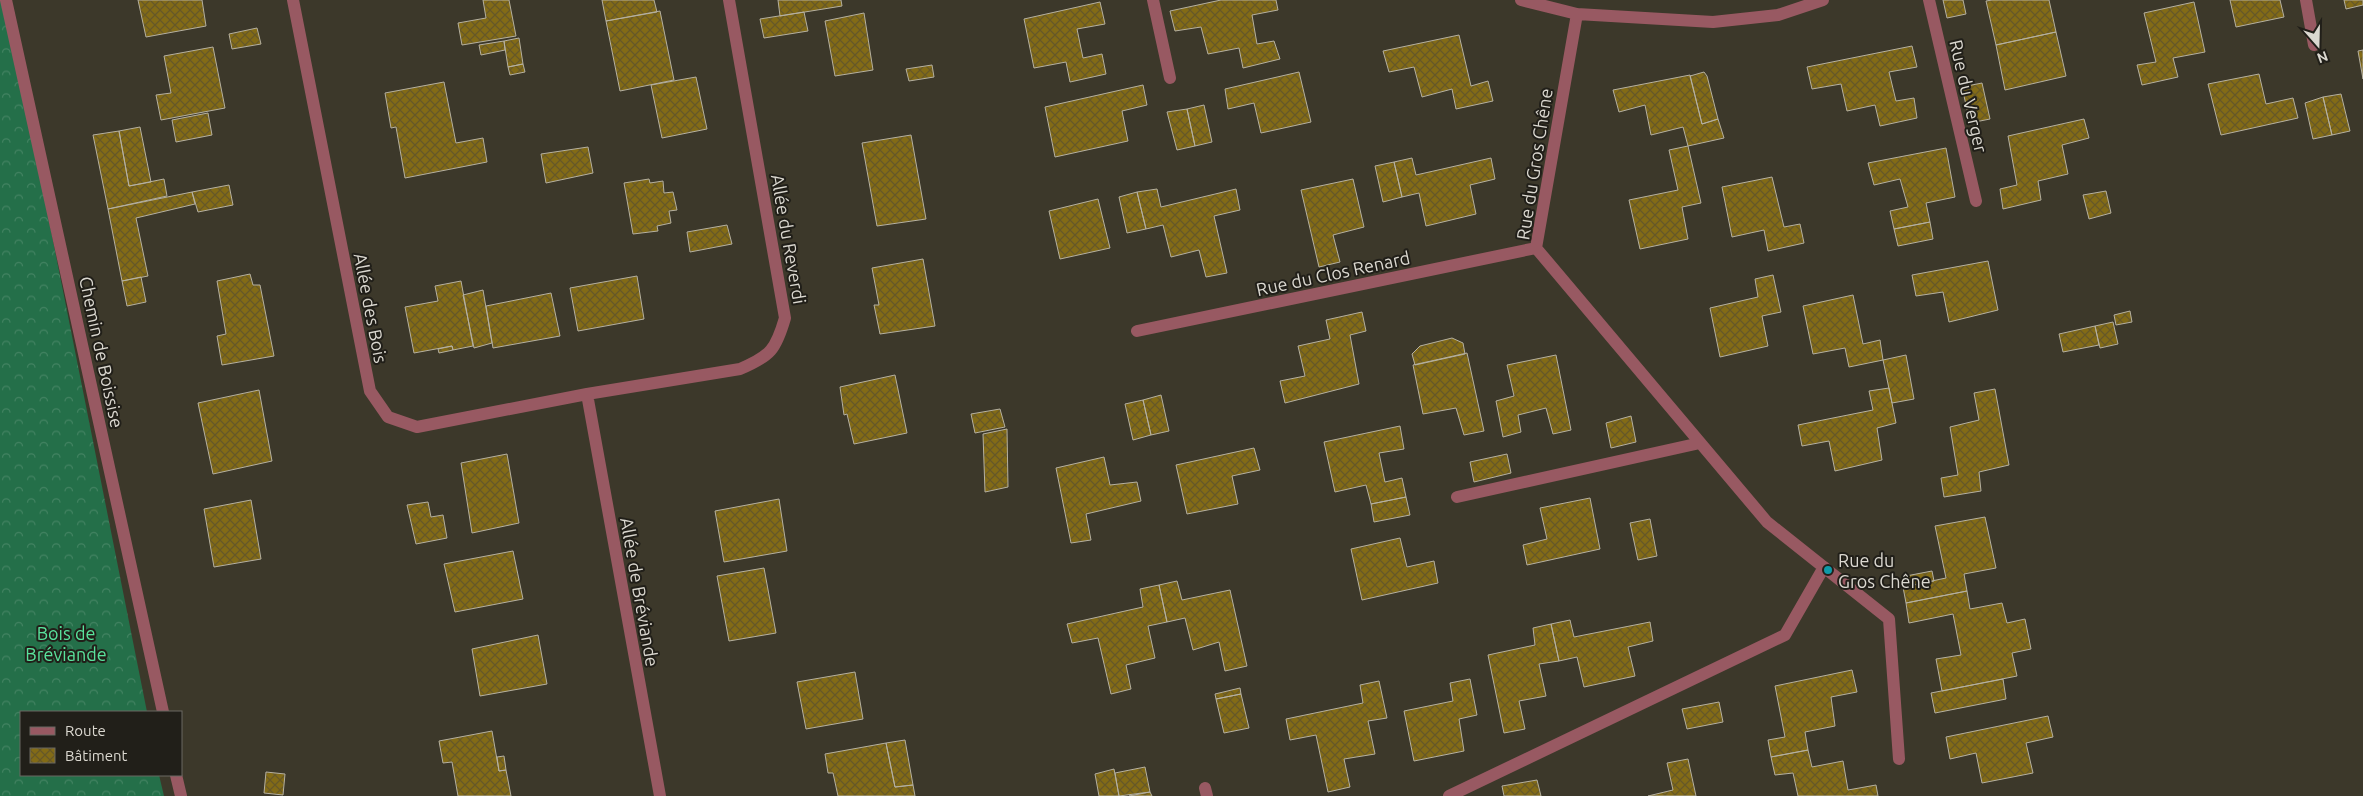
<svg xmlns="http://www.w3.org/2000/svg" width="2363" height="796" font-family="Ubuntu,sans-serif">
<style>
.forest{fill:url(#forest-crowns)}
.building{fill:url(#building-cross-hatch);stroke:#b5b0a0}
.lines{fill:none;stroke-linecap:round;stroke-linejoin:round}
.minor{stroke:#985962;stroke-width:12}
.culture-dot{fill:#0f9aa8;stroke:#211f19;stroke-width:2}
.labels{text-anchor:middle;dominant-baseline:central;stroke-width:4;stroke-linejoin:round;paint-order:stroke}
.street-label{font-size:18px;fill:#dbd8d0;stroke:#211f19}
.poi-label{font-size:18px;fill:#dbd8d0;stroke:#211f19;text-anchor:start}
.park-label{font-size:18px;fill:#59e29c;stroke:#211f19}
</style>
<defs>
<pattern id="forest-crowns" width="20" height="18" patternUnits="userSpaceOnUse" patternTransform="scale(1.25)"><rect width="20" height="18" fill="#246f49"/><path d="M2 6a3 3 0 1 1 6 0M12 15a3 3 0 1 1 6 0" fill="none" stroke="#438362"/></pattern>
<pattern id="building-cross-hatch" width="8" height="8" patternUnits="userSpaceOnUse" patternTransform="scale(1.25)"><rect width="8" height="8" fill="#836b16"/><path d="M0 0l8 8M0 8l8-8" fill="none" stroke="#665828"/></pattern>
</defs>
<rect width="100%" height="100%" fill="#3c382a"/>
<path class="forest" d="M0 0H5L147 712H21V775H159L164 796H0Z"/>
<path class="building" d="M138 0H202L206 26 146 37Z
M483 0H509L516 36 462 45 458 23 486 18Z
M602 0H654L657 12 606 21Z
M778 0H841L842 6 780 16Z
M1221 0H1276L1278 10 1252 15 1257 44 1274 41 1280 59 1243 68 1239 48 1208 54 1201 27 1175 31 1170 11Z
M1943 0H1963L1966 14 1947 18Z
M1992 0H2049L2056 32 1996 45 1986 1Z
M2230 0H2280L2284 17 2236 27Z
M2344 0H2363V5L2346 9Z
M1100 2 1105 24 1077 29 1083 58 1102 54 1106 74 1070 82 1066 62 1034 68 1024 19Z
M2194 2 2205 52 2173 58 2178 77 2142 85 2137 65 2156 62 2144 13Z
M660 11 674 80 620 91 606 21Z
M804 12 808 31 764 38 760 19Z
M864 13 873 70 835 76 825 21Z
M257 28 261 44 232 49 229 34Z
M2056 32 2066 76 2005 90 1996 45Z
M1459 35 1471 86 1488 81 1493 101 1456 109 1452 89 1422 97 1414 67 1389 72 1383 51Z
M519 38 523 64 508 67 504 41Z
M504 41 505 50 481 55 479 45Z
M1912 46 1917 67 1889 72 1896 101 1914 98 1917 118 1880 126 1875 105 1847 111 1841 84 1812 89 1807 67Z
M213 47 225 108 161 120 156 95 171 93 164 56Z
M2363 50V79L2358 51Z
M523 64 525 72 510 75 508 67Z
M932 65 934 77 909 81 906 69Z
M1299 72 1311 122 1261 133 1254 103 1228 109 1225 89Z
M1704 72 1707 76 1718 119 1702 124 1690 76Z
M2259 74 2266 104 2293 98 2298 118 2221 135 2208 84Z
M1690 75 1702 124 1718 119 1724 138 1688 146 1683 127 1651 135 1645 105 1619 112 1613 90Z
M696 77 707 129 662 138 651 85Z
M444 82 456 143 483 138 487 162 405 178 396 127 391 128 385 93Z
M1982 83 1990 119 1970 123 1962 87Z
M1143 85 1147 105 1122 111 1128 141 1055 157 1045 107Z
M2341 94 2350 131 2332 135 2323 97Z
M2323 97 2332 135 2313 139 2305 103Z
M1204 105 1212 142 1195 146 1187 109Z
M1187 109 1195 146 1177 150 1167 112Z
M208 113 212 135 176 142 172 120Z
M2084 119 2089 138 2062 145 2068 174 2038 181 2041 200 2003 209 2000 189 2017 185 2008 136Z
M140 127 151 182 129 186 119 131Z
M119 131 129 186 164 179 167 196 108 209 93 135Z
M911 135 926 219 877 226 862 143Z
M1688 146 1701 203 1682 207 1688 239 1640 249 1629 200 1678 190 1669 150Z
M588 147 593 173 546 183 541 154Z
M1946 148 1955 197 1926 203 1930 222 1894 229 1890 211 1908 207 1900 179 1874 185 1868 163Z
M1412 158 1416 175 1491 158 1495 179 1470 185 1476 214 1426 226 1419 193 1402 197 1394 162Z
M1394 162 1402 197 1383 202 1375 166Z
M1772 177 1784 227 1800 224 1804 243 1768 251 1764 230 1732 237 1722 187Z
M649 179 650 183 663 181 664 193 673 192 677 210 669 211 671 223 657 226 658 231 633 234 624 183Z
M1353 179 1364 227 1333 235 1340 262 1319 267 1301 190Z
M229 185 233 205 198 212 192 192Z
M1157 189 1161 207 1236 189 1240 210 1214 216 1227 273 1206 277 1199 250 1171 257 1163 225 1146 229 1137 192Z
M2106 191 2111 213 2089 219 2083 195Z
M192 192 195 204 136 218 148 276 122 281 108 209Z
M1137 192 1146 229 1127 233 1119 197Z
M1098 199 1110 248 1060 259 1049 211Z
M1930 222 1933 239 1898 246 1894 229Z
M727 225 732 244 690 252 687 232Z
M923 259 935 326 880 334 874 305H879L872 268Z
M1988 261 1998 310 1949 322 1943 292 1916 296 1912 275Z
M250 274 253 285H260L274 356 222 365 217 336 226 334 217 281Z
M1773 275 1781 312 1762 316 1768 346 1720 357 1710 308 1758 297 1755 279Z
M637 276 644 319 578 331 570 288Z
M141 277 146 302 127 306 122 281Z
M461 281 473 346 453 350 452 346 414 353 405 307 438 301 435 286Z
M483 290 492 343 474 348 463 295Z
M551 293 560 336 493 348 486 306Z
M1853 295 1863 344 1880 340 1883 360 1849 367 1845 348 1813 354 1803 306Z
M2130 311 2132 322 2116 325 2114 315Z
M1362 312 1366 331 1350 335 1359 384 1285 403 1280 381 1305 376 1298 346 1330 339 1326 320Z
M2113 322 2118 344 2100 348 2095 326Z
M2095 326 2099 345 2063 352 2059 334Z
M1452 338 1463 343 1465 354 1415 365 1412 354 1420 346Z
M452 346 453 350 439 353 438 349Z
M1467 353 1484 431 1464 435 1456 408 1423 414 1413 365Z
M1556 355 1571 430 1553 434 1546 408 1518 415 1521 432 1503 437 1496 401 1514 396 1507 365Z
M1906 355 1914 399 1892 403 1883 360Z
M895 375 907 433 854 444 847 414 844 415 840 387Z
M1889 388 1896 423 1877 428 1882 460 1835 471 1829 441 1802 446 1798 425 1873 410 1869 391Z
M1995 389 2009 465 1979 472 1981 491 1944 497 1941 478 1958 475 1950 427 1979 420 1974 393Z
M259 390 272 461 213 474 198 403Z
M1161 395 1169 431 1151 435 1143 400Z
M1143 400 1151 435 1133 440 1125 404Z
M1000 409 1005 427 975 433 971 414Z
M1631 416 1636 442 1611 448 1606 423Z
M1400 426 1404 449 1379 453 1385 482 1402 478 1406 497 1371 504 1366 485 1335 492 1324 442Z
M1007 429 1008 487 985 492 983 434Z
M1254 448 1260 470 1232 476 1238 504 1187 514 1176 465Z
M507 454 519 523 472 533 461 463Z
M1507 454 1511 473 1474 482 1470 462Z
M1104 457 1110 485 1137 482 1141 501 1086 514 1091 540 1071 543 1056 468Z
M1406 497 1410 515 1374 522 1371 504Z
M1590 498 1600 549 1527 565 1523 545 1547 539 1540 508Z
M779 499 787 551 724 562 715 511Z
M251 500 261 559 214 567 204 509Z
M428 502 431 517 443 515 447 538 416 544 407 505Z
M1985 517 1996 568 1964 574 1967 591 1906 603 1903 587 1946 578 1935 526Z
M1650 519 1657 556 1638 560 1630 523Z
M1400 538 1407 567 1434 561 1438 583 1362 600 1351 549Z
M513 551 523 599 455 612 444 564Z
M764 568 776 633 729 641 717 576Z
M1932 571 1934 581 1909 586 1906 576Z
M1177 581 1182 600 1230 590 1247 666 1225 671 1219 642 1193 650 1185 618 1167 622 1159 585Z
M1159 585 1167 622 1148 626 1155 658 1126 665 1131 689 1111 694 1098 638 1072 643 1067 624 1143 607 1140 589Z
M1967 591 1970 609 2002 603 2007 623 2025 619 2031 649 2012 653 2017 676 1942 691 1936 659 1961 655 1953 614 1909 623 1906 603Z
M1570 620 1574 637 1650 622 1653 641 1628 647 1635 676 1584 687 1577 657 1559 661 1551 624Z
M1551 624 1559 661 1539 664 1546 696 1519 701 1525 729 1504 733 1488 655 1535 645 1533 628Z
M538 635 547 684 480 696 472 649Z
M1852 670 1857 692 1831 697 1835 726 1805 732 1808 750 1771 757 1768 740 1785 737 1775 686Z
M855 672 863 719 806 729 797 682Z
M1470 679 1477 715 1459 719 1464 751 1414 761 1404 711 1453 701 1450 683Z
M2003 679 2006 699 1935 713 1931 693Z
M1379 681 1387 718 1368 721 1375 754 1344 759 1350 787 1328 792 1316 735 1290 740 1286 719 1363 703 1360 685Z
M1240 688 1241 694 1216 699 1215 694Z
M1241 694 1249 728 1224 733 1216 699Z
M1719 702 1723 722 1687 729 1682 709Z
M2048 716 2053 737 2026 743 2033 773 1982 783 1976 753 1950 759 1946 737Z
M492 731 499 771 506 770 511 796H458L452 762 443 763 439 741Z
M905 740 913 785 895 787 886 743Z
M886 743 895 787 913 785 915 796H838L833 773H828L825 754Z
M1808 750 1812 767 1843 761 1848 790 1876 785 1878 796H1798L1793 773 1775 775 1771 757Z
M504 756 506 770 499 771 497 757Z
M1688 759 1696 796H1648L1673 790 1667 763Z
M1145 767 1150 792 1119 796 1115 773Z
M1114 769 1119 796H1099L1095 774Z
M266 772 285 774 283 795 264 793Z
M1537 780 1541 796H1504L1502 786Z
M1150 792 1152 796H1129Z"/>
<g class="lines">
<path class="minor" d="M6 0 163 712
M293 0 370 391 388 417 417 427 587 394 740 369C771 356 776 349 785 318L729 0
M1153 0 1170 78
M1521 0 1577 14 1713 22 1778 15 1823 0
M1929 0 1976 201
M2306 0 2314 45
M1577 14 1536 248 1767 522 1889 619 1899 759
M1137 331 1536 248
M587 394 660 796
M1457 497 1700 443
M176 775 181 796
M1205 788 1207 796
M1449 796 1785 635 1824 567"/>
</g>
<circle class="culture-dot" cx="1828" cy="570" r="5"/>
<g class="labels">
<g class="street-label">
<text transform="translate(1969 96) rotate(77)">Rue du Verger</text>
<text transform="translate(1534 164) rotate(-81)">Rue du Gros Chêne</text>
<text transform="translate(789 239) rotate(80)">Allée du Reverdi</text>
<text transform="translate(1333 273) rotate(-12)">Rue du Clos Renard</text>
<text transform="translate(371 308) rotate(79)">Allée des Bois</text>
<text transform="translate(102 352) rotate(78)">Chemin de Boissise</text>
<text transform="translate(640 592) rotate(80)">Allée de Bréviande</text>
</g>
<g class="poi-label">
<text x="1838" y="560">Rue du<tspan x="1838" dy="21">Gros Chêne</tspan></text>
</g>
<g class="park-label">
<text x="66" y="633">Bois de<tspan x="66" dy="21">Bréviande</tspan></text>
</g>
</g>
<rect x="20" y="711" width="162" height="65" fill="#211f19" stroke="#6b6962"/>
<rect x="30" y="727" width="25" height="8" fill="#985962" stroke="#6b6962"/>
<text x="65" y="736" font-size="15" fill="#dbd8d0">Route</text>
<rect x="30" y="748" width="25" height="15" fill="url(#building-cross-hatch)" stroke="#6b6962"/>
<text x="65" y="761" font-size="15" fill="#dbd8d0">Bâtiment</text>
<g transform="translate(2318 45) rotate(160)" stroke="#211f19" stroke-width="4" paint-order="stroke">
<path d="M0-4L9 19L0 12L-9 19Z" fill="#dbd8d0"/>
<text y="-8" font-size="14" font-weight="bold" text-anchor="middle" fill="#dbd8d0">N</text>
</g>
</svg>
